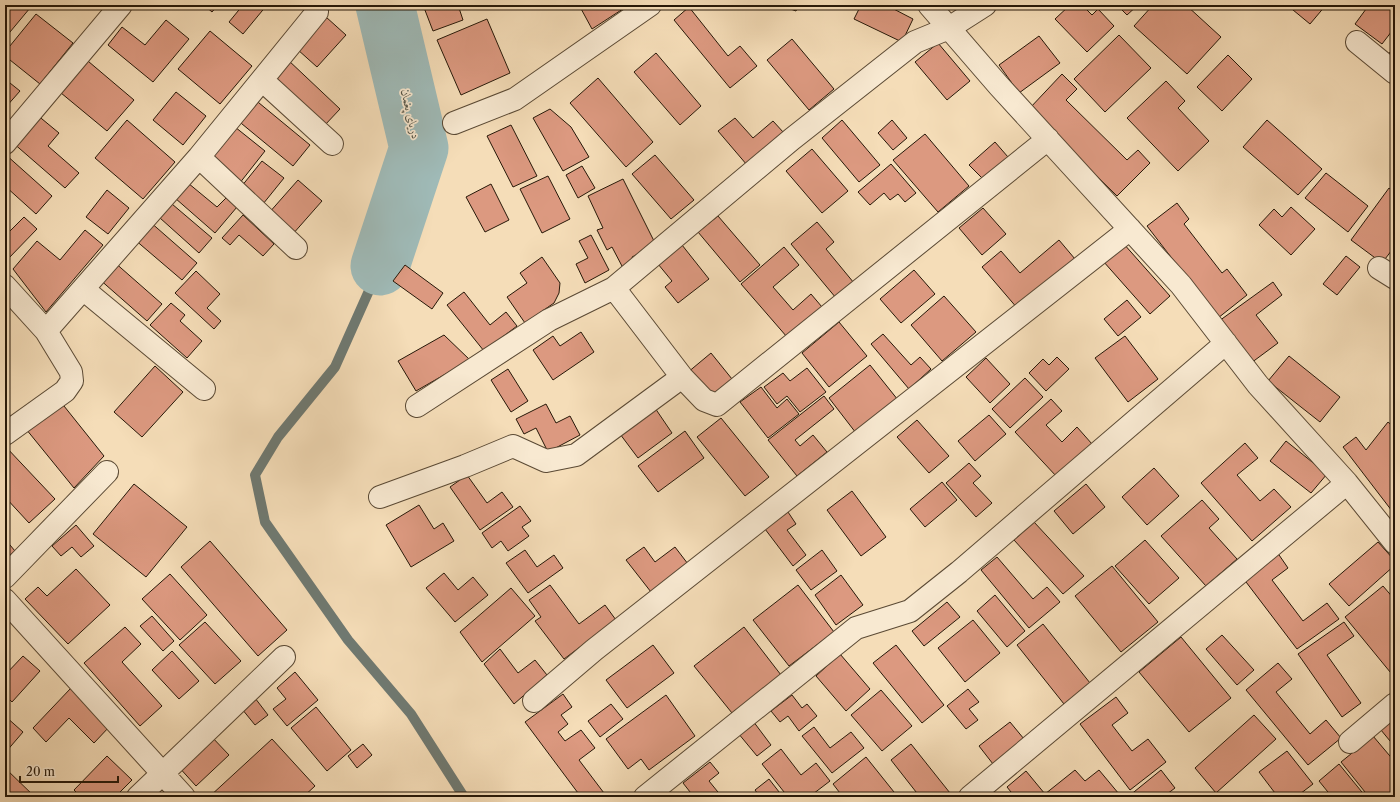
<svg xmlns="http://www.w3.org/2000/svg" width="1400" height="802" font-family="'Libre Caslon Text',Amiri,serif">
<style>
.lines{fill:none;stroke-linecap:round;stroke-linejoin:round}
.stream{stroke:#6f7971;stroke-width:10}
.river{stroke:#9fbab7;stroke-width:59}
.building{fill:#dc9980;stroke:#261808}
.minor-casing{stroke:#5a4934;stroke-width:24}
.minor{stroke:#f8e9d1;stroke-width:22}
.labels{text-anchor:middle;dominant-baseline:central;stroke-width:3.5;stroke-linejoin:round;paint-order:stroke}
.water-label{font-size:12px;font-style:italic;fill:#505145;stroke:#f8e9d1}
</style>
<rect width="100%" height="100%" fill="#f5ddb8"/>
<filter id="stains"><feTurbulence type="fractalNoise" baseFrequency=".005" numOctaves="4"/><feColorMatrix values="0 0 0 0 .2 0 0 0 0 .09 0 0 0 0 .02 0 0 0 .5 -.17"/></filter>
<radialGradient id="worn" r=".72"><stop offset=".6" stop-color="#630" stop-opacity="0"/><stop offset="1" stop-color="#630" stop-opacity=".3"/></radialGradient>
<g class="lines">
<path class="stream" d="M380 266 335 367 278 437 255 475 265 522 348 640 411 714 464 797"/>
<path class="river" d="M380 266 419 148 385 5"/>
</g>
<path class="building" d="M13 5H26L30 8 5 38V15Z
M204 5H218L212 12Z
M243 5H267L243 34 229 22Z
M423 5H458L463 20 433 31Z
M579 5H629L592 29Z
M780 5H799L796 11Z
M861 5H886L913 19 902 42 854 19Z
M1070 5H1082L1092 15 1098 9 1114 26 1087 52 1055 19Z
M1117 5H1138L1127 15Z
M1153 5H1186L1221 37 1187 74 1134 26Z
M1287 5H1326L1310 24Z
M1369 5H1395V27L1382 44 1355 24Z
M689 7 728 56 740 46 757 66 730 88 674 20Z
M36 14 73 43 40 84 5 56V52Z
M326 17 346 35 317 67 297 49Z
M487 19 510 73 461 95 437 40Z
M166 20 189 39 153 82 108 45 122 27 145 45Z
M210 31 252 66 220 104 178 69Z
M1119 35 1151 68 1105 112 1074 79Z
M1039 36 1060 63 1019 93 999 65Z
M792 39 834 89 809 110 767 60Z
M938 43 970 81 947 100 915 62Z
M1395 46V61L1387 56Z
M656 53 701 106 680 125 634 72Z
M1228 55 1252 79 1222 111 1197 87Z
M82 56 134 100 107 131 55 88Z
M287 59 340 109 324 126 271 76Z
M1062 74 1077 89 1066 100 1127 160 1138 150 1150 163 1117 196 1029 109Z
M598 78 653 142 626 167 570 103Z
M5 79 20 91 5 108Z
M1166 81 1185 101 1178 108 1209 141 1178 171 1127 118Z
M176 92 206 116 183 145 153 120Z
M253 98 310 145 293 166 236 119Z
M550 109 571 127 589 157 563 171 533 118Z
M36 114 59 133 48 146 79 173 65 188 12 142Z
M735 118 753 138 773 121 784 133 747 165 718 131Z
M127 120 175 162 143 199 95 158Z
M842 120 880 165 859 182 822 138Z
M892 120 907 138 893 150 878 133Z
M1267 120 1322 169 1298 195 1243 147Z
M511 125 537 176 513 187 487 136Z
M235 127 265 151 239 184 211 157Z
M925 134 969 186 938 212 893 160Z
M995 142 1008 157 983 179 969 165Z
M812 149 848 191 822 213 786 171Z
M5 154 52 196 36 214 5 186Z
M655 155 694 200 671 219 632 174Z
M262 161 284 178 263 204 241 187Z
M891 164 916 193 905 202 898 194 890 200 884 193 870 205 858 192Z
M582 166 595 188 578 198 566 175Z
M1326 173 1368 206 1348 232 1305 198Z
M548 176 570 219 542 233 520 189Z
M623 179 656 245 632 257 634 263 623 268 612 247 607 250 597 230 603 228 588 196Z
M298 180 322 201 292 235 268 214Z
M188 183 217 207 226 198 237 207 215 233 175 198Z
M491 184 509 220 485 232 466 197Z
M1389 188 1395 193V246L1382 263 1351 240Z
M107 190 129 208 108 234 86 217Z
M1177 203 1189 219 1184 224 1222 273 1227 269 1247 295 1218 318 1147 226Z
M172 204 212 238 199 253 160 218Z
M1291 207 1315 229 1291 255 1259 225 1274 209 1282 217Z
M983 208 1006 234 982 255 959 228Z
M243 215 274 244 263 256 239 235 230 245 222 238Z
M718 216 760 265 740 282 698 232Z
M24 217 37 229 8 259 5 256V227L9 232Z
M149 221 197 263 182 280 134 239Z
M817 222 834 242 826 249 854 283 836 298 791 244Z
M85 230 103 245 46 312 13 269 37 241 60 260Z
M591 235 609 270 585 283 576 264 588 258 579 241Z
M1059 240 1075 259 1018 309 982 267 1001 251 1020 273Z
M1123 243 1170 296 1150 314 1103 261Z
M682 245 709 279 678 303 665 287 672 281 658 264Z
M784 247 799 265 773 287 793 310 811 294 822 307 787 337 741 284Z
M1346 256 1360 267 1337 295 1323 284Z
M542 257 560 283 559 293 554 303 525 323 507 297 527 283 520 273Z
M113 261 162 304 147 321 98 278Z
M405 265 443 293 432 309 393 281Z
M914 270 935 294 901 323 880 299Z
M196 271 220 294 207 308 221 321 214 329 175 293Z
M1273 282 1282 295 1256 315 1278 343 1251 363 1219 321Z
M464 292 490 325 506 312 517 326 484 351 447 305Z
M944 296 976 332 942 361 911 325Z
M1127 300 1141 317 1118 336 1104 319Z
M171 303 185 315 180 321 202 341 187 358 150 325Z
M839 322 867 356 829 387 802 353Z
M581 332 594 352 553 380 533 350 553 336 560 346Z
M883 334 911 365 920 357 931 369 909 389 871 344Z
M444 335 470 360 416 391 398 361Z
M1125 336 1158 379 1128 402 1095 358Z
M711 353 732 379 708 398 687 373Z
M1289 356 1340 397 1320 422 1268 381Z
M1057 357 1069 369 1046 391 1029 373 1043 359 1049 365Z
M986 358 1010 384 990 403 966 377Z
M870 365 898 400 856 433 829 398Z
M155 366 183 392 142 437 114 412Z
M807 368 826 392 800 412 787 396 777 404 764 387 783 373 790 381Z
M508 369 528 401 511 412 491 380Z
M1025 378 1043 397 1010 428 992 409Z
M761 387 777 408 787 399 799 414 768 438 740 402Z
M824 396 834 409 795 440 800 446 813 435 827 452 797 476 768 440Z
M1051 399 1062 411 1046 425 1062 442 1077 427 1092 444 1057 477 1015 432Z
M60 401 104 456 74 488 26 429Z
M546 404 556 423 570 416 580 435 548 452 536 428 524 434 516 419Z
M655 408 672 433 638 458 620 434Z
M989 415 1006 434 975 461 958 441Z
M721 418 769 477 745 496 697 437Z
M917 420 949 456 929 473 897 437Z
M1388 422 1395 428V449L1392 453 1395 456V508L1392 511 1343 447 1356 437 1366 450Z
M685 431 704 458 658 492 638 466Z
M1286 441 1327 474 1311 493 1270 461Z
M1245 443 1258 458 1237 475 1260 501 1274 489 1291 507 1252 541 1201 483Z
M5 446 55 499 29 523 5 497Z
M969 463 981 476 973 483 992 503 976 517 946 483Z
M1154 468 1179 496 1147 525 1122 497Z
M467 475 487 503 502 492 513 507 480 530 450 487Z
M942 482 957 500 925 527 910 509Z
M134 484 187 527 146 577 93 534Z
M1086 484 1105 507 1073 534 1054 511Z
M852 491 886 537 861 556 827 510Z
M1202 500 1219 519 1209 528 1237 559 1206 586 1161 536Z
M419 505 434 529 443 523 454 541 411 567 386 525Z
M520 506 531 521 522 527 529 536 508 551 501 541 492 548 482 533Z
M788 512 796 524 787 530 806 555 793 566 765 529Z
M1034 522 1084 576 1063 594 1014 540Z
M76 525 94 546 81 557 72 547 61 556 52 546Z
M5 539 15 551 5 560Z
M1145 540 1179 578 1149 604 1115 566Z
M210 541 287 630 258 656 181 567Z
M1378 542 1395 561V565L1349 606 1329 584Z
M644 547 655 562 675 547 688 564 651 592 626 560Z
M525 550 537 567 554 555 563 568 528 593 506 563Z
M822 550 837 571 811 590 796 570Z
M1277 552 1288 568 1272 580 1303 621 1327 603 1339 619 1297 649 1243 578Z
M997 557 1033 599 1047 587 1060 602 1029 628 981 570Z
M1112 566 1158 622 1121 652 1075 596Z
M76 569 110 605 68 644 25 599 38 587 47 596Z
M444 573 458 590 473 577 488 595 455 622 426 588Z
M170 574 207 615 180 640 142 599Z
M841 575 863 605 836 625 815 595Z
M550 585 579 624 605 605 616 620 564 659 535 621 541 617 529 600Z
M798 585 834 632 789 666 753 620Z
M1383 586 1395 600V678L1345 617Z
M511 588 535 616 482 662 460 632Z
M995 595 1025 631 1007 647 977 611Z
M947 602 960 617 924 646 912 631Z
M152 616 174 641 163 651 140 626Z
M973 620 1000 653 965 682 938 648Z
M205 622 241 661 215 684 179 645Z
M1344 622 1354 636 1327 655 1361 703 1342 717 1298 654Z
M1043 624 1090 683 1064 704 1017 645Z
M125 627 141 644 122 662 162 706 140 726 84 663Z
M744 627 781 675 732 713 694 666Z
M1222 635 1254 670 1237 685 1206 649Z
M1181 637 1231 698 1189 732 1139 672Z
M653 645 674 673 627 708 606 680Z
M896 645 944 705 922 723 873 663Z
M500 649 518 673 535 660 547 675 514 704 484 664Z
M172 651 199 681 179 699 152 670Z
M840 654 870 689 846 711 816 676Z
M23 656 40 671 12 702 5 695V675Z
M1278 663 1292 679 1276 692 1310 734 1326 720 1341 738 1308 765 1246 690Z
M295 672 318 700 287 726 273 709 286 699 277 688Z
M71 688 110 726 94 743 69 718 46 742 33 728Z
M968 689 979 702 969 709 978 720 966 729 947 706Z
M881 690 912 726 882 751 851 715Z
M563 694 572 707 561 715 568 724 558 732 565 741 581 730 595 748 579 760 607 797H581L525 722Z
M666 695 695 736 649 770 641 759 628 769 606 739Z
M792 695 802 708 807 704 817 716 799 731 788 716 780 722 771 711Z
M1116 697 1128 713 1112 725 1132 751 1148 739 1166 762 1130 790 1080 724Z
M255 698 268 715 255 725 242 709Z
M611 704 623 719 600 737 588 721Z
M316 707 351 750 327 771 291 728Z
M1395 709V747L1376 724Z
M1254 715 1276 739 1216 793 1195 768Z
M5 716 23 732 5 753Z
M753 721 771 745 757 756 738 733Z
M1010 722 1024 739 993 764 979 746Z
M814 727 830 748 851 732 864 748 832 773 802 736Z
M210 735 229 755 196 786 177 765Z
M1373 736 1395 762V797H1369L1341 762Z
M272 739 315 786 303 797H209Z
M363 744 372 755 357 768 348 756Z
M911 744 950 793 945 797H920L891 760Z
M781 749 801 775 816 763 830 781 809 797H788L762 764Z
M1287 751 1313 784 1296 797H1278L1259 772Z
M107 756 132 780 115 797H81L74 790Z
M866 757 898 797H843L833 784Z
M710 762 719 773 709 781 722 797H694L683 783Z
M1339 764 1366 797H1332L1319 781Z
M5 768 35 797H5Z
M1075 770 1085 781 1099 770 1119 794 1115 797H1015L1007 787 1026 771 1045 794Z
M1161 770 1175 788 1163 797H1130L1129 796Z
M769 779 783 797H760L755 790Z"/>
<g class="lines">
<defs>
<path id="minor" d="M929 5 999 86 1181 285 1258 385 1347 483 1395 543
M1357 42 1395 73
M262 80 332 144
M454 123 515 99 650 5
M5 143 121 5
M199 157 296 248
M1379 268 1395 278
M5 286 46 331 71 372 72 381 65 391 5 434
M614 288 682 377 704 400 717 405 1048 139
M83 289 204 389
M46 331 199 157 317 12
M417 406 549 320 614 288 792 139 915 42 949 28 985 5
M380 497 465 466 513 446 546 461 576 455 682 377
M5 577 107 472
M5 600 184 797
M534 701 594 650 1130 229
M1350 742 1395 704
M138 797 284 657
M645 797 856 628 910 611 959 572 1226 343
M970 797 1347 483"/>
</defs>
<use href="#minor" class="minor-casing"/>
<use href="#minor" class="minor"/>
</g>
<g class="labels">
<g class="water-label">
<text transform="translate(411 114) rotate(77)">دریای پغمان</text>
</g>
</g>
<rect width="1400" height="802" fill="none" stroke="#f5ddb8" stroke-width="20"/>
<rect x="6" y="6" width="1388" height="790" fill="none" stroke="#261808" stroke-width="2"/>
<rect x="10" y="10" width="1380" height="782" fill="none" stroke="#261808"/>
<path d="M20 776v6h98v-6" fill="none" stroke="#261808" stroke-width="2"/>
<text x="26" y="776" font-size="12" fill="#261808" stroke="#f8e9d1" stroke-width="3" paint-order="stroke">20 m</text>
<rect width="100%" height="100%" filter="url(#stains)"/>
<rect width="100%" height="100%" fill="url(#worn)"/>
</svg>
